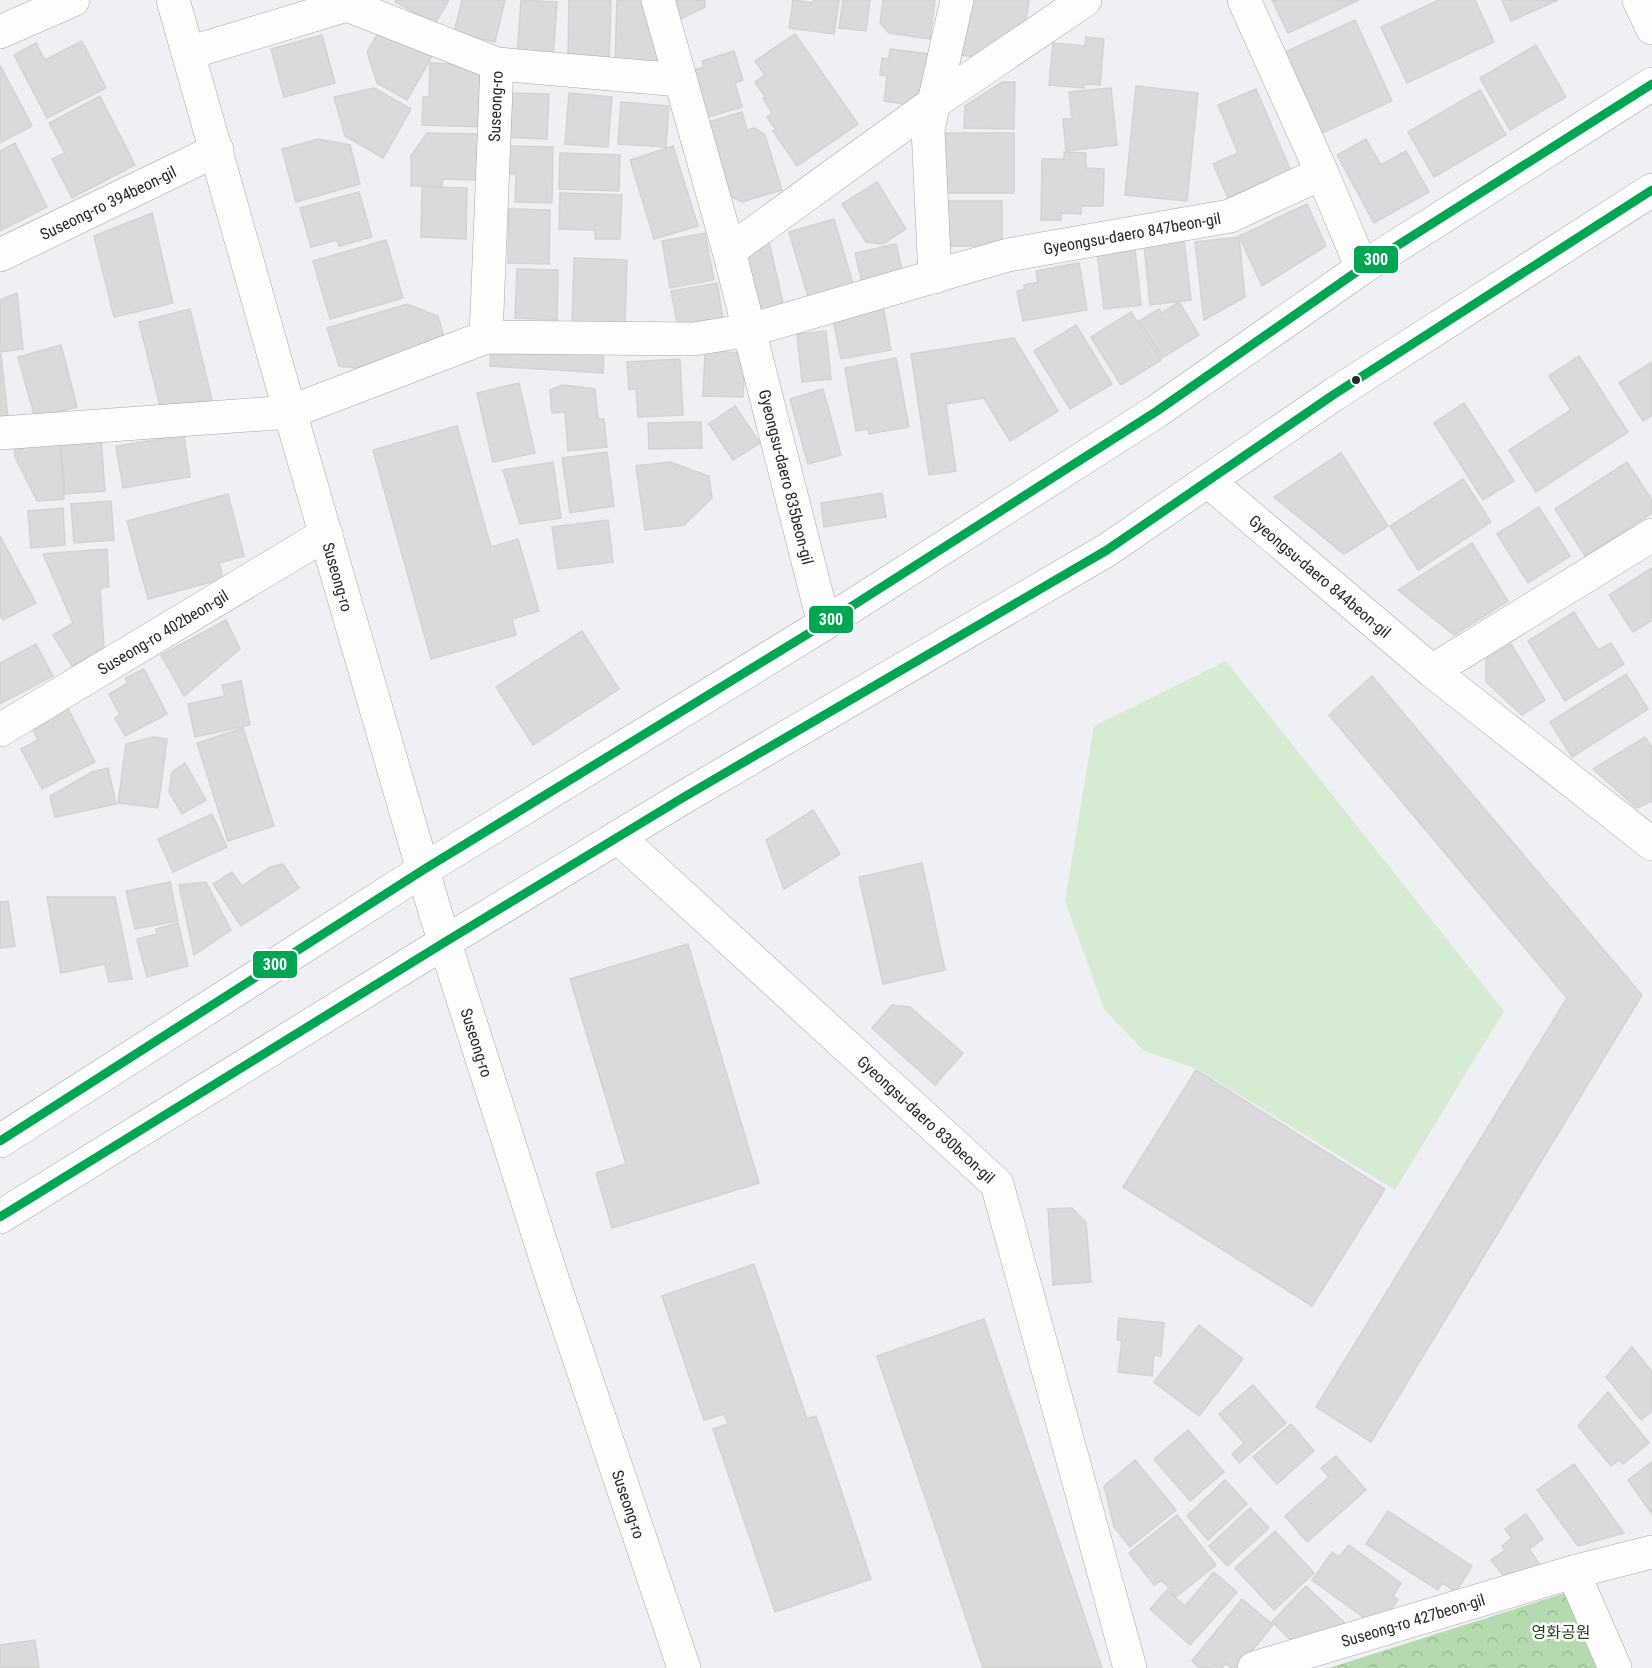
<svg xmlns="http://www.w3.org/2000/svg" width="1652" height="1668" font-family="'Roboto Condensed','Noto Sans KR',sans-serif">
<style>
.forest{fill:url(#forest-crowns)}
.pitch{fill:#d5ecd2}
.building{fill:#dad9db;stroke:#d3d2d4;stroke-width:1.5}
.lines{fill:none;stroke-linecap:round;stroke-linejoin:round}
.minor-casing{stroke:#a5a6a9;stroke-width:34}
.major-casing{stroke:#a5a6a9;stroke-width:34}
.minor{stroke:#fdfdfd;stroke-width:33}
.major{stroke:#fdfdfd;stroke-width:33}
.bus-1-casing{stroke:#fff;stroke-width:14}
.bus-1{stroke:#00a651;stroke-width:9}
.bus-dot{fill:#28292c;stroke:#fff;stroke-width:2}
.labels{text-anchor:middle;dominant-baseline:central;stroke-width:5;stroke-linejoin:round;paint-order:stroke}
.street-label{font-size:16px;fill:#28292c;stroke:#fff}
.park-label{font-size:16px;fill:#1a4611;stroke:#fff}
.line-badge{stroke:#fff;stroke-width:2}
.badge-label{font-size:16px;text-anchor:middle;font-weight:bold;fill:#fff}
</style>
<defs>
<pattern id="forest-crowns" width="20" height="18" patternUnits="userSpaceOnUse" patternTransform="scale(1.5)"><rect width="20" height="18" fill="#b5dab0"/><path d="M2 6a3 3 0 1 1 6 0M12 15a3 3 0 1 1 6 0" fill="none" stroke="#9cbb98"/></pattern>
</defs>
<rect width="100%" height="100%" fill="#eff0f4"/>
<path class="forest" d="M1581 1588 1615 1668H1329Z"/>
<path class="pitch" d="M1226 661 1504 1011 1395 1190 1197 1069 1144 1051 1104 1009 1065 901 1094 726Z"/>
<path class="building" d="M396 0H449L435 24 395 2Z
M462 0H505L495 42 454 32Z
M521 0 557 2 553 59 517 57Z
M569 0H611L609 63 568 62Z
M617 0H645L661 66 615 65Z
M665 0H705V7L677 21Z
M793 0 813 3V0H839L834 34 789 28Z
M843 0H870L866 31 839 28Z
M883 0H935L930 39 889 33 880 23Z
M962 0H1029L1025 27 982 58 954 54Z
M1272 0H1359L1288 33Z
M1439 0H1475L1494 42 1407 83 1381 27Z
M1502 0H1558L1511 21Z
M1355 20 1392 101 1322 133 1285 52Z
M382 26 435 51 407 100 377 83 367 52Z
M795 34 858 124 797 166 773 131 776 130 767 117 772 113 763 98 765 97 755 82 765 75 755 61Z
M322 35 335 83 284 97 271 49Z
M1086 37 1104 39 1100 85 1084 84V88L1049 85 1053 43 1085 46Z
M82 41 106 88 47 118 14 55 36 43 45 60Z
M1536 45 1566 97 1510 130 1480 78Z
M890 49 929 54 924 91 905 104 884 101 887 76 880 75 882 58 889 59Z
M734 51 743 80 735 83 742 107 705 118 691 71 704 67 702 61Z
M430 63 461 64 484 78 483 127 422 125 423 97H429Z
M0 65 32 126 0 143Z
M1002 82H1015L1014 129 964 128 965 106Z
M1136 86 1198 93 1187 201 1125 195Z
M374 88 411 109 383 158 345 136 334 97Z
M1111 88 1117 145 1066 151 1063 119H1072L1069 92Z
M1256 89 1291 171 1228 198 1213 164 1238 153 1218 105Z
M1480 90 1506 135 1434 177 1408 132Z
M506 93 549 94 547 139 505 137Z
M569 93 612 97 608 147 565 144Z
M100 96 135 165 72 198 52 159 65 153 49 123Z
M621 102 669 106 666 147 618 144Z
M742 112 747 130 755 128 765 135 782 190 742 202 727 195 705 123Z
M427 133 480 134 479 180 443 179 442 186H411V156Z
M937 133H1014V193H937Z
M318 139 350 145 360 184 296 202 282 149Z
M1366 139 1381 165 1406 151 1429 192 1374 223 1337 155Z
M15 143 47 207 0 231V151Z
M504 146 553 147 552 203 515 202 516 174H504Z
M673 146 698 226 654 239 630 160Z
M1064 152 1086 153V168L1104 169 1103 206H1081V214L1061 213V220H1041L1042 159H1064Z
M560 153 620 155 619 191 559 189Z
M877 182 906 229 883 244 866 242 842 204Z
M422 187 467 188 466 239 421 237Z
M359 192 372 237 339 246 337 240 311 247 300 208Z
M560 193 622 195 620 239H595V230L559 229Z
M947 201H1002V246H946Z
M1307 204 1326 246 1262 286 1239 236Z
M509 209 550 210 549 264 508 263Z
M152 213 173 303 114 317 94 236Z
M834 219 853 284 808 297 789 232Z
M705 233 714 280 670 288 662 241Z
M767 233 784 307 760 313 746 254Z
M1239 237 1245 297 1204 320 1195 242Z
M386 240 403 298 330 319 313 261Z
M1134 240 1141 305 1104 309 1097 252Z
M1184 240 1191 300 1150 305 1144 244Z
M896 244 903 274 862 283 855 253Z
M574 258 627 260 625 327 572 325Z
M1079 263 1087 310 1023 321 1017 291 1025 289 1024 285 1038 282 1036 271Z
M517 269 558 270 557 320 515 318Z
M717 283 724 324 679 332 671 291Z
M17 293 23 349 0 352V300Z
M1179 302 1199 335 1162 358 1139 321 1159 309 1162 313Z
M407 304 438 316 445 341 356 368 339 366 327 328Z
M883 306 891 350 841 359 832 315Z
M190 309 212 400 160 406 139 322Z
M1131 312 1161 360 1121 385 1091 337Z
M1076 325 1112 384 1070 409 1034 351Z
M826 331 831 379 802 382 797 334Z
M1014 338 1058 411 1010 441 984 398 946 404 956 471 929 475 911 354Z
M491 344 604 346 603 373 490 366Z
M61 345 77 407 35 418 18 357Z
M705 351 745 353 743 397 703 396Z
M0 354H1L8 418 0 419Z
M1579 356 1628 432 1536 492 1509 450 1571 410 1549 376Z
M896 358 909 427 869 434 868 429 856 431 845 368Z
M680 359 683 415 638 417 636 389 629 390 627 362Z
M1652 362V415L1643 421 1619 383Z
M519 383 535 453 493 462 477 393Z
M563 385 595 389 598 419H604L607 447 568 451 565 412 552 413 550 390Z
M823 389 841 455 808 464 790 399Z
M1464 403 1514 481 1483 500 1434 423Z
M735 406 760 443 733 460 709 424Z
M701 422 702 448 649 449 648 423Z
M457 426 491 547 518 539 539 611 512 619 516 635 431 659 373 450Z
M59 434 64 499 37 501 15 457 14 438Z
M184 435 190 477 123 488 116 446Z
M101 439 105 491 65 494 61 442Z
M607 452 614 506 570 513 562 458Z
M1341 453 1388 526 1344 554 1274 497Z
M553 462 561 518 520 524 503 470Z
M670 462 709 476 712 498 684 525 645 530 636 466Z
M1627 462 1652 500V513L1585 556 1555 509Z
M1463 479 1491 522 1418 570 1390 526Z
M882 493 886 517 824 527 821 503Z
M228 494 244 556 219 563 223 579 148 599 127 521Z
M111 501 114 540 74 543 71 504Z
M1539 507 1570 556 1528 583 1497 534Z
M63 508 65 545 31 548 28 511Z
M608 520 613 562 558 569 552 527Z
M0 536 36 603 3 620 0 614Z
M1472 543 1508 601 1454 635 1398 590Z
M107 549 109 587 100 588 104 647 72 666 53 635 73 623 43 554Z
M1652 568V620L1633 632 1609 595Z
M1574 612 1598 650 1611 643 1624 664 1565 701 1528 641Z
M226 620 240 649 184 696 161 655Z
M582 631 619 689 533 745 496 687Z
M36 644 53 676 0 704V663Z
M1511 644 1545 700 1522 715 1486 682V659Z
M144 669 167 714 125 736 115 718 120 715 109 694 128 683 125 678Z
M1626 674 1648 709 1572 757 1550 722Z
M1372 676 1642 995 1371 1442 1316 1407 1567 998 1329 715Z
M241 681 250 725 195 737 188 704 225 696 222 685Z
M67 706 95 762 42 789 21 749 38 740 33 730 48 722 45 717Z
M243 728 274 826 228 841 197 743Z
M153 737 167 739 158 808 118 803 126 744Z
M1645 737 1652 748V801L1637 808 1593 769Z
M185 763 206 800 182 814 169 792 172 772Z
M108 768 116 804 55 817 50 796 92 772Z
M813 810 840 854 784 889 766 840Z
M212 814 227 847 173 872 158 839Z
M922 863 945 970 883 984 859 877Z
M283 864 299 888 241 926 213 884 232 872 242 886 270 867Z
M170 882 178 921 135 929 126 891Z
M206 882 231 930 194 955 179 885Z
M47 897H115L132 979 109 982 105 964 61 973Z
M8 901 15 946 0 948V902Z
M178 923 188 966 147 977 137 939 157 934 156 929Z
M688 944 759 1183 612 1228 596 1173 626 1164 570 979Z
M892 1005 910 1007 963 1053 935 1085 872 1028Z
M1196 1070 1385 1189 1312 1306 1123 1187Z
M1072 1208 1086 1222 1091 1282 1053 1285 1048 1209Z
M754 1264 807 1419 816 1416 871 1579 775 1612 713 1429 728 1424 724 1414 704 1420 662 1296Z
M1119 1318 1164 1323 1161 1356 1154 1355 1152 1376 1118 1372 1122 1341 1117 1340Z
M984 1319 1102 1668H983L877 1356Z
M1199 1325 1243 1359 1199 1416 1154 1382Z
M1632 1347 1652 1372V1411L1641 1420 1606 1377Z
M1253 1385 1286 1423 1239 1463 1232 1454 1244 1443 1219 1414Z
M1608 1392 1649 1443 1623 1464 1619 1460 1611 1466 1578 1426Z
M1291 1424 1314 1451 1277 1484 1253 1457Z
M1188 1430 1224 1472 1190 1501 1154 1459Z
M1336 1456 1366 1490 1307 1542 1285 1516 1329 1477 1321 1468Z
M1135 1460 1176 1510 1130 1547 1114 1527 1104 1486Z
M1652 1462V1514L1628 1480Z
M1574 1464 1624 1533 1578 1546 1537 1490Z
M1225 1480 1247 1504 1208 1540 1187 1516Z
M1250 1508 1269 1528 1227 1566 1209 1546Z
M1388 1511 1472 1566 1456 1592 1442 1583 1438 1590 1366 1544Z
M1526 1514 1543 1539 1529 1549 1540 1565 1511 1586 1491 1560 1505 1550 1502 1546 1512 1538 1505 1529Z
M1177 1515 1216 1565 1176 1597 1162 1580 1154 1585 1129 1553Z
M1275 1531 1314 1573 1274 1610 1235 1568Z
M1349 1545 1401 1583 1393 1596 1398 1600 1378 1628 1312 1580 1332 1552 1339 1557Z
M1214 1572 1237 1592 1190 1645 1150 1609 1167 1590 1185 1606Z
M1306 1586 1352 1630 1301 1650 1272 1622Z
M1242 1599 1273 1625 1238 1668H1231L1226 1663 1222 1668H1217L1213 1665 1211 1668H1200L1192 1661Z
M35 1640 39 1668H0V1645Z"/>
<g class="lines">
<defs>
<g id="minor">
<path id="s1" d="M173 0 290 412 436 915 554 1284 684 1668"/>
<path id="s2" d="M658 0 729 251 824 624"/>
<path d="M1244 0 1322 173 1362 268"/>
<path d="M1639 0 1652 28"/>
<path d="M0 32 73 0"/>
<path d="M188 53 347 5 497 64 680 80"/>
<path d="M729 251 932 104 1085 0"/>
<path id="s3" d="M0 255 217 150"/>
<path d="M935 277 928 129 957 0"/>
<path id="s4" d="M486 337 497 64"/>
<path id="s5" d="M0 433 290 412 486 337 694 339 750 330 1008 255 1230 216 1322 173"/>
<path id="s6" d="M1208 481 1432 671 1652 844"/>
<path d="M1432 671 1652 535"/>
<path id="s7" d="M0 730 326 534"/>
<path id="s8" d="M618 837 997 1184 1130 1668"/>
<path d="M1573 1572 1615 1668"/>
<path id="s9" d="M1254 1668 1573 1572 1652 1552"/>
</g>
<path id="major" d="M0 1141 423 870 824 624 1157 411 1362 268 1652 84
M0 1217 445 942 684 797 1107 550 1333 395 1652 190"/>
</defs>
<use href="#minor" class="minor-casing"/>
<use href="#major" class="major-casing"/>
<use href="#minor" class="minor"/>
<use href="#major" class="major"/>
<defs>
<path id="bus-1" d="M0 1141 423 870 824 624 1157 411 1362 268 1652 84
M0 1217 445 942 684 797 1107 550 1333 395 1652 190"/>
</defs>
<use href="#bus-1" class="bus-1-casing"/>
<use href="#bus-1" class="bus-1"/>
</g>
<circle class="bus-dot" cx="1356" cy="380" r="5"/>
<g class="labels">
<g class="street-label">
<text stroke="none"><textPath href="#s4" startOffset="231">Suseong-ro</textPath></text>
<text stroke="none"><textPath href="#s3" startOffset="120">Suseong-ro 394beon-gil</textPath></text>
<text stroke="none"><textPath href="#s5" startOffset="1160">Gyeongsu-daero 847beon-gil</textPath></text>
<text stroke="none"><textPath href="#s2" startOffset="494">Gyeongsu-daero 835beon-gil</textPath></text>
<text stroke="none"><textPath href="#s6" startOffset="147">Gyeongsu-daero 844beon-gil</textPath></text>
<text stroke="none"><textPath href="#s1" startOffset="600">Suseong-ro</textPath></text>
<text stroke="none"><textPath href="#s7" startOffset="190">Suseong-ro 402beon-gil</textPath></text>
<text stroke="none"><textPath href="#s1" startOffset="1086">Suseong-ro</textPath></text>
<text stroke="none"><textPath href="#s8" startOffset="418">Gyeongsu-daero 830beon-gil</textPath></text>
<text stroke="none"><textPath href="#s1" startOffset="1572">Suseong-ro</textPath></text>
<text stroke="none"><textPath href="#s9" startOffset="166">Suseong-ro 427beon-gil</textPath></text>
</g>
<g class="park-label">
<text x="1561" y="1632">영화공원</text>
</g>
</g>
<g class="line-badge">
<rect x="1353" y="245" width="46" height="29" rx="6" fill="#00a651"/>
<rect x="808" y="605" width="46" height="29" rx="6" fill="#00a651"/>
<rect x="252" y="950" width="46" height="29" rx="6" fill="#00a651"/>
</g>
<g class="badge-label">
<text x="1376" y="265">300</text>
<text x="831" y="625">300</text>
<text x="275" y="970">300</text>
</g>
</svg>
